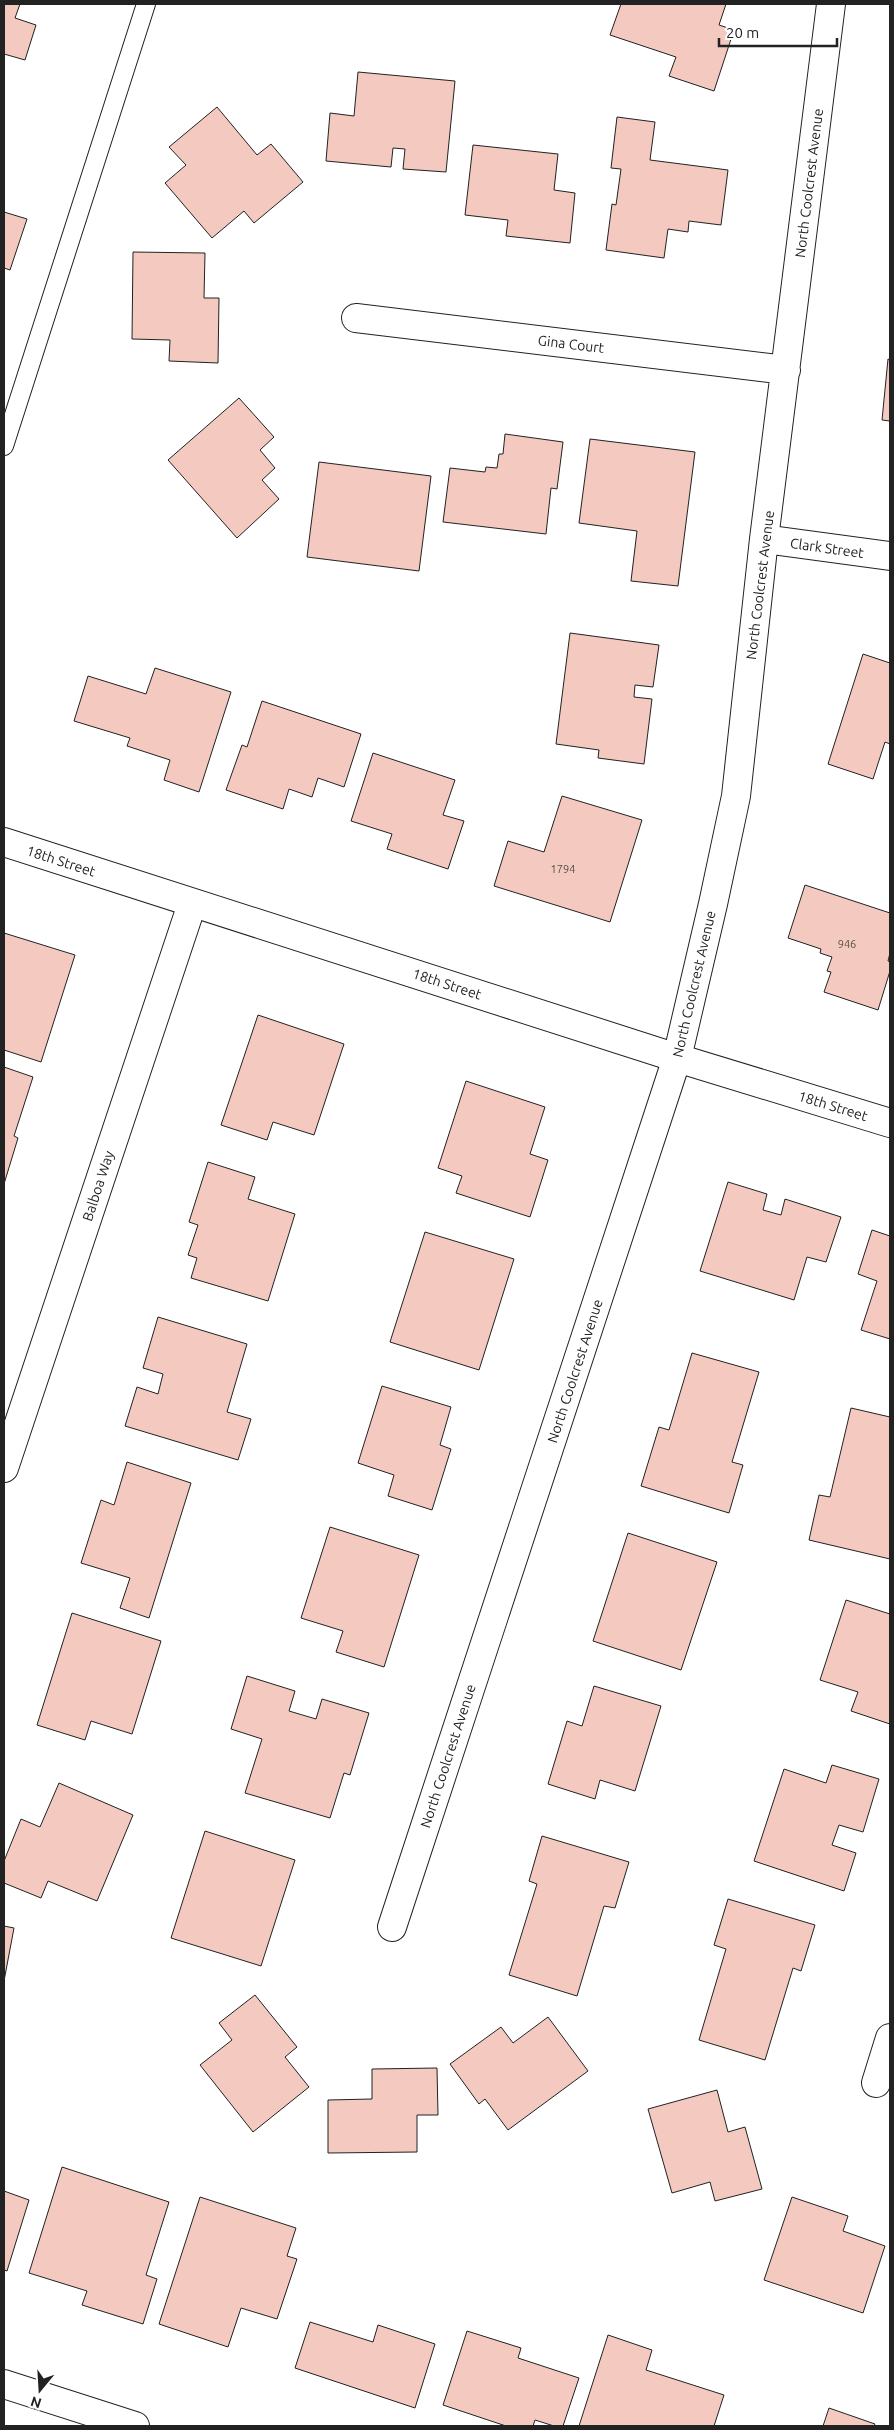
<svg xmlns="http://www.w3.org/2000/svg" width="894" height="2430" font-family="Ubuntu,sans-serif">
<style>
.building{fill:#f3c9c0;stroke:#222}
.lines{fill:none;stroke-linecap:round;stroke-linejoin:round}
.lane-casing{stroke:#222;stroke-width:20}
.street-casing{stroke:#222;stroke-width:30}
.secondary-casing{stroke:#222;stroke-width:30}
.lane{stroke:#fff;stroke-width:18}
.street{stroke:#fff;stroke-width:28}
.secondary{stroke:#fff;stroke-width:28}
.labels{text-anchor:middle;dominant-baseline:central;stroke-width:4;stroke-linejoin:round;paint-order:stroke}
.number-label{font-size:11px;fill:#564c4a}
.street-label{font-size:14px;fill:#222;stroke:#fff}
</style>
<rect width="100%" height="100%" fill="#fff"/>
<path class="building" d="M4 4H20L15 18 36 25 25 60 4 54Z
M621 4H726L719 25 734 30 714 91 669 76 676 57 610 35Z
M358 72 455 81 446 172 403 169 405 149 393 148 391 167 326 161 330 113 354 116Z
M217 107 257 155 271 144 303 182 254 223 244 211 212 238 165 183 186 165 169 147Z
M617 117 655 122 650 160 728 170 721 225 689 221 688 232 668 229 664 258 606 250 612 204 616 205 621 169 611 168Z
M473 145 558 154 554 190 575 193 570 243 506 236 508 220 465 215Z
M4 212 27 219 10 270 4 268Z
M133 252 205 253 204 298H219L218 363 169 361 170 340 132 339Z
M888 359 890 360V421L882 420Z
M239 398 274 437 260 450 275 468 262 480 279 499 237 538 168 460Z
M505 434 563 442 557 489 551 488 546 534 443 522 450 468 485 472 486 467 497 468 499 454H503Z
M590 439 695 452 678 586 631 581 637 531 579 523Z
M319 462 431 476 419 571 307 557Z
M570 633 659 645 653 687 635 685 634 697 652 699 644 764 598 758 599 750 556 744Z
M863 654 890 663V744L885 742 873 779 828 764Z
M155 668 231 692 199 792 164 780 170 760 127 746 130 738 74 721 88 676 146 694Z
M262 701 361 734 344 787 318 778 312 797 289 789 283 809 226 790 242 745 247 747Z
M373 753 455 780 443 815 464 821 448 869 387 849 392 834 351 821Z
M562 796 642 820 610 922 494 886 508 841 544 852Z
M805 885 890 913V953L888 961 890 962V971L878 1010 824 992 831 972 827 971 832 957 820 953 821 949 788 938Z
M4 933 75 955 41 1062 4 1050Z
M258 1015 344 1044 314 1135 273 1122 267 1140 221 1125Z
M4 1067 33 1077 14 1136 18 1138 4 1184Z
M466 1081 545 1107 530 1154 548 1160 530 1217 456 1193 462 1176 438 1168Z
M208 1162 255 1177 248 1199 295 1214 268 1301 191 1278 197 1258 188 1255 198 1225 189 1222Z
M728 1182 767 1194 763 1210 781 1215 785 1199 841 1217 826 1262 807 1257 794 1300 700 1271Z
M872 1230 890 1236V1339L861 1330 877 1281 858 1274Z
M425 1232 514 1259 479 1370 390 1342Z
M158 1317 247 1344 227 1412 251 1419 238 1460 125 1426 137 1387 158 1394 163 1374 143 1368Z
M692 1353 759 1372 732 1462 743 1465 729 1513 641 1486 659 1427 669 1430Z
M382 1386 451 1407 440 1445 451 1449 432 1510 388 1496 394 1475 358 1463Z
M851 1408 890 1417V1559L809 1540 819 1495 830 1497Z
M127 1462 191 1483 149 1618 120 1608 130 1578 81 1563 101 1500 114 1505Z
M330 1527 419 1555 384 1667 336 1652 343 1631 301 1618Z
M628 1533 717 1562 681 1670 593 1641Z
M846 1600 890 1614V1724L851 1711 858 1692 820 1680Z
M72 1613 161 1641 132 1734 91 1721 85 1740 37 1725Z
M247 1676 295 1691 289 1711 316 1719 322 1699 369 1713 350 1775 344 1773 330 1818 245 1793 262 1739 231 1729Z
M594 1686 661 1706 635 1791 600 1780 595 1799 548 1784 567 1721 582 1726Z
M832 1765 879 1779 863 1832 839 1825 832 1845 856 1853 844 1891 754 1861 784 1769 826 1783Z
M59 1783 133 1815 97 1901 48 1881 41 1898 4 1883V1861L21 1819 40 1827Z
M205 1831 295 1860 261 1966 171 1938Z
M542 1836 629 1862 615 1908 604 1906 577 1996 509 1975 537 1884 529 1881Z
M728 1899 815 1925 801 1971 793 1968 765 2060 699 2040 726 1949 714 1945Z
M4 1926 14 1928 4 1981Z
M255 1995 297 2047 285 2057 309 2087 253 2132 200 2065 232 2040 219 2023Z
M548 2017 588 2071 508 2130 485 2099 479 2104 450 2064 501 2027 513 2043Z
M437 2068 438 2115H417V2152L328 2153V2100L372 2099V2069Z
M717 2090 728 2132 745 2127 762 2189 715 2201 710 2182 672 2193 648 2109Z
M62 2167 169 2202 146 2275 157 2279 143 2324 82 2305 87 2291 29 2273Z
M4 2191 29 2200 7 2271 4 2270Z
M200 2197 296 2228 287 2256 297 2259 277 2319 241 2308 228 2347 159 2324Z
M792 2197 848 2216 843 2231 885 2246 863 2313 764 2280Z
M310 2322 373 2342 378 2325 435 2344 415 2408 295 2368Z
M467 2331 521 2348 518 2358 579 2378 563 2426H554L535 2420 533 2426H506L443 2405Z
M608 2335 652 2350 646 2370 724 2395 714 2426H579Z
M829 2408 875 2424 874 2426H823Z"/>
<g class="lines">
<defs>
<path id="lane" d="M4 446 146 4"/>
<path id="street" d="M356 318 786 370
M764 539 890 556
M4 1468 192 904
M392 1927 677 1058 713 904 736 796 764 539 831 4
M876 2083 890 2038
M4 2384 135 2426"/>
<path id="secondary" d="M4 842 677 1058 890 1123"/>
</defs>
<use href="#lane" class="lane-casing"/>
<use href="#street" class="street-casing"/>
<use href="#secondary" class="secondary-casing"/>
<use href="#lane" class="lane"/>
<use href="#street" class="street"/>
<use href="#secondary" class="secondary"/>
</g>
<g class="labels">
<g class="number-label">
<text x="563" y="869">1794</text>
<text x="847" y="944">946</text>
</g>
<g class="street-label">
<text transform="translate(809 183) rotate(-83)">North Coolcrest Avenue</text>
<text transform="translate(571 344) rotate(7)">Gina Court</text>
<text transform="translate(827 548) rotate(8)">Clark Street</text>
<text transform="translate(760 585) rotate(-83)">North Coolcrest Avenue</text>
<text transform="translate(61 861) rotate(18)">18th Street</text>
<text transform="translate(447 984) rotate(18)">18th Street</text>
<text transform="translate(694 984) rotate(-77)">North Coolcrest Avenue</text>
<text transform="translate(833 1106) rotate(17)">18th Street</text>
<text transform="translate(98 1186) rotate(-72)">Balboa Way</text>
<text transform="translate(575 1371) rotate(-72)">North Coolcrest Avenue</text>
<text transform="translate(448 1756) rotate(-72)">North Coolcrest Avenue</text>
</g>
</g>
<rect width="894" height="2430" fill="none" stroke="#222222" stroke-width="10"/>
<g transform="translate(40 2390) rotate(198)" stroke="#ffffff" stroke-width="4" paint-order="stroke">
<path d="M0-4L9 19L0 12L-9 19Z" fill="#222222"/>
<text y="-8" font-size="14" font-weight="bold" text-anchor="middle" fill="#222222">N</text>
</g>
<path d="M719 38v8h118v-8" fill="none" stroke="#222222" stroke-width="2.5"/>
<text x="726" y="38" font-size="15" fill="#222222" stroke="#ffffff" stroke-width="4" paint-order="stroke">20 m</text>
</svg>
